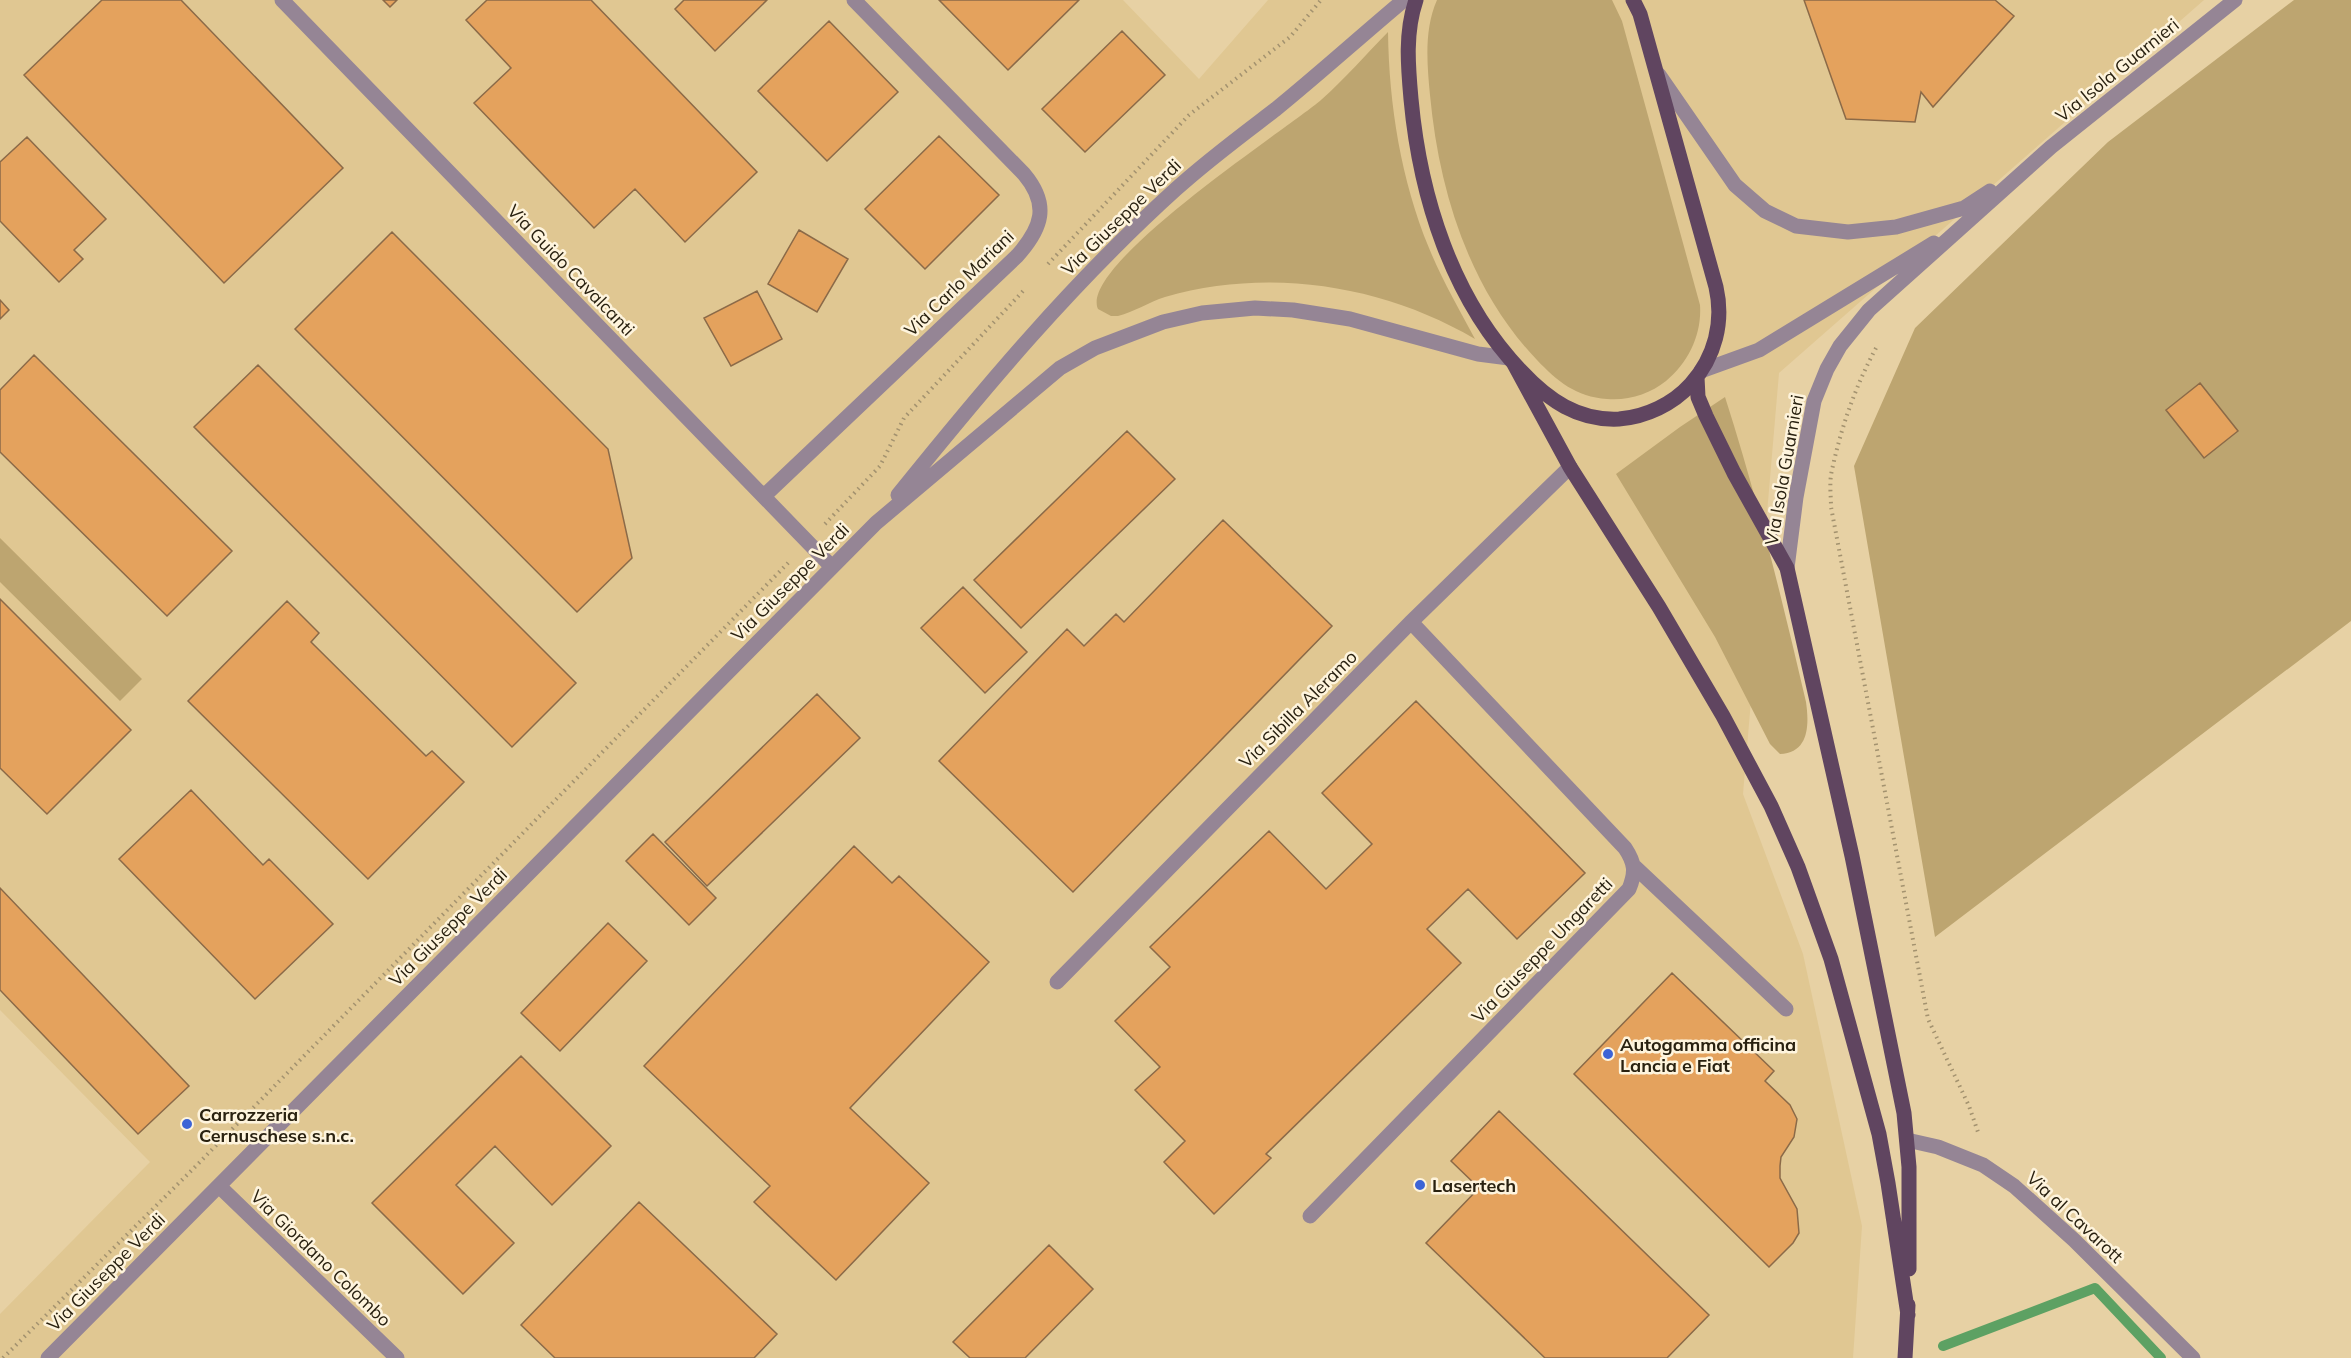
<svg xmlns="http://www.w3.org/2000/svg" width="2351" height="1358" font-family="Mulish,sans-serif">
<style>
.built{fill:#e0c792}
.green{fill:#bda570}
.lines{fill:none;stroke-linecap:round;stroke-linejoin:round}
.stream{stroke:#5da163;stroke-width:10}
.building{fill:#e4a25d;stroke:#8b6a48;stroke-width:1.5}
.path{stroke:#a3926f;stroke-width:4;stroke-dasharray:1.5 4.5;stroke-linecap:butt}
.minor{stroke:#958595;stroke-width:15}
.major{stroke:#604560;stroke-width:15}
.poi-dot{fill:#3d64d6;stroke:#fef4dd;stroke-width:2}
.labels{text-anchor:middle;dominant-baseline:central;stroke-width:5;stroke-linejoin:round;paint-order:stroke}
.street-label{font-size:18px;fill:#292110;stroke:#fef4dd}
.poi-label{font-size:18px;font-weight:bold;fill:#292110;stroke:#fef4dd;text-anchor:start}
</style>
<rect width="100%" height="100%" fill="#e7d1a4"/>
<path class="built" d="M0 0H1123L1199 79 1268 0H2204L1779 373 1743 794 1803 954 1862 1226 1853 1358H0V1314L150 1162 0 1010Z"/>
<path class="green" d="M1437 0H1612L1622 21 1700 305C1702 334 1689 362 1666 381 1650 394 1628 401 1607 399 1576 397 1557 381 1537 360 1469 289 1439 191 1430 95 1427 64 1424 29 1437 0Z
M2294 0H2351V621L1935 937 1854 466 1915 328 2108 142Z
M1388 32C1389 105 1401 180 1429 248 1442 280 1459 309 1475 339 1383 285 1269 267 1165 297 1149 302 1134 312 1118 316H1111L1098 309C1078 265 1287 129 1321 100 1345 79 1366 54 1388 32Z
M1725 397C1757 497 1782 599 1806 702 1809 723 1810 753 1780 754L1770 744 1715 637 1616 474 1680 427Z
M0 538 142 679 120 701 0 582Z"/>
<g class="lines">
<path class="stream" d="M1943 1346 2095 1288 2161 1358"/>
</g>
<path class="building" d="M102 0H181L343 168 224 283 24 75Z
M383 0H397L390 7Z
M487 0H591L757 172 685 242 635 189 594 228 474 103 511 68 466 20Z
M684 0H767L715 51 675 9Z
M939 0H1079L1008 70Z
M1804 0H1995L2014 16 1933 107 1921 92 1915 122 1846 119Z
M829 21 898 92 827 161 758 91Z
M1122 31 1165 75 1085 152 1042 109Z
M939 136 999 195 925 269 865 209Z
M27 137 106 219 74 250 83 259 59 282 0 221V162Z
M799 230 848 259 817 312 768 284Z
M392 232 608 449 632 558 577 612 295 329Z
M757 291 782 339 731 366 704 318Z
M0 300 9 310 0 319Z
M34 355 232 551 167 616 0 452V390Z
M258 365 576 683 512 747 194 427Z
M2200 383 2238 431 2204 458 2166 410Z
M1127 431 1175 479 1021 628 974 580Z
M1223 520 1332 626 1073 892 939 761 1067 629 1084 646 1116 614 1124 622Z
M963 587 1027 652 985 693 921 628Z
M0 599 131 730 47 814 0 768Z
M287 601 319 633 311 642 426 756 432 751 464 782 368 879 188 701Z
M817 694 860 738 707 886 665 842Z
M1416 701 1585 873 1517 939 1468 889 1427 929 1461 963 1266 1154 1271 1158 1214 1214 1164 1162 1185 1141 1135 1090 1160 1067 1115 1021 1170 967 1150 947 1269 831 1326 889 1372 844 1322 793Z
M191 790 263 865 269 859 333 924 255 999 119 859Z
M653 834 716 898 689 925 626 861Z
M854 846 892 883 899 876 989 962 850 1108 929 1183 836 1280 754 1202 770 1186 644 1066Z
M0 888 189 1086 138 1134 0 990Z
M608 923 647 961 560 1051 521 1013Z
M1672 973 1774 1071 1765 1081 1790 1105 1797 1119 1794 1137 1781 1157 1780 1166V1178L1797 1209 1799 1233 1793 1243 1769 1267 1574 1074Z
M521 1056 611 1146 552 1205 495 1146 456 1185 514 1243 463 1294 372 1203Z
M1499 1111 1709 1315 1667 1358H1545L1426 1243 1479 1188 1451 1161Z
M639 1202 777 1334 754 1358H555L521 1325Z
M1049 1245 1093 1289 1025 1358H970L953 1342Z"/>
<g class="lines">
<path class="path" d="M1048 264 1189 115 1290 37 1321 0
M1876 348C1855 387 1841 428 1832 470 1829 482 1831 495 1831 507L1928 1019 1969 1106 1979 1135
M825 524 880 466 904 418 1025 289
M3 1358 192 1170 791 560"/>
<path class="minor" d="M282 0 832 567
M1659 75 1735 185 1765 211 1796 226 1848 232 1896 227 1964 208 1990 191
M1701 371 1759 350 1934 243
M898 495C985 387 1073 282 1176 189 1208 160 1242 135 1276 109 1319 74 1361 36 1404 0
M764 496 1017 256C1042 228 1050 205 1024 174L854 0
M1787 568 1796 497 1814 401 1827 369 1840 346 1869 310 2051 147 2235 0
M1635 867 1786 1009
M1057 982 1411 622 1570 467
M1907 1140 1938 1147 1983 1165 2014 1186 2074 1240 2193 1358
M219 1186 397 1358
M1310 1216 1629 889C1636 872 1635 863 1625 848L1411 622
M48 1358 876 523 1060 368 1095 348 1163 322 1202 313 1255 308 1293 310 1350 319 1478 354 1509 358"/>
<path class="major" d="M1416 0C1405 32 1408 66 1411 99 1420 197 1452 299 1521 371 1548 400 1578 421 1619 419 1646 417 1673 404 1691 384 1715 357 1724 322 1716 287L1640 14 1633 0
M1514 364 1570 467 1659 607 1723 716 1771 806 1798 867 1831 959 1879 1134 1888 1183 1908 1315
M1697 377 1698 397 1706 416 1734 473 1787 568 1852 856 1904 1113 1909 1167V1269
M1905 1358 1908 1305"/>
</g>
<g class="poi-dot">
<circle cx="1608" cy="1054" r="6"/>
<circle cx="187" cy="1124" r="6"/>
<circle cx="1420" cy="1185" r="6"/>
</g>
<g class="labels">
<g class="street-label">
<text transform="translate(2117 70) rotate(-39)">Via Isola Guarnieri</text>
<text transform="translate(1121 217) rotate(-44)">Via Giuseppe Verdi</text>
<text transform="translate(571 270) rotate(46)">Via Guido Cavalcanti</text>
<text transform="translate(959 283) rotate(-44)">Via Carlo Mariani</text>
<text transform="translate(1784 470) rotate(-80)">Via Isola Guarnieri</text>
<text transform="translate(790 582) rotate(-45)">Via Giuseppe Verdi</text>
<text transform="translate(1298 709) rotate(-45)">Via Sibilla Aleramo</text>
<text transform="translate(448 927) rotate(-45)">Via Giuseppe Verdi</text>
<text transform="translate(1542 950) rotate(-46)">Via Giuseppe Ungaretti</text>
<text transform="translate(2075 1217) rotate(43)">Via al Cavarott</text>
<text transform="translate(321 1258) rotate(44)">Via Giordano Colombo</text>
<text transform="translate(106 1272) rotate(-45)">Via Giuseppe Verdi</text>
</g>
<g class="poi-label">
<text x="1620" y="1044">Autogamma officina<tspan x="1620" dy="21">Lancia e Fiat</tspan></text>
<text x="199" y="1114">Carrozzeria<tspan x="199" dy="21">Cernuschese s.n.c.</tspan></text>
<text x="1432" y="1185">Lasertech</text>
</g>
</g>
</svg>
